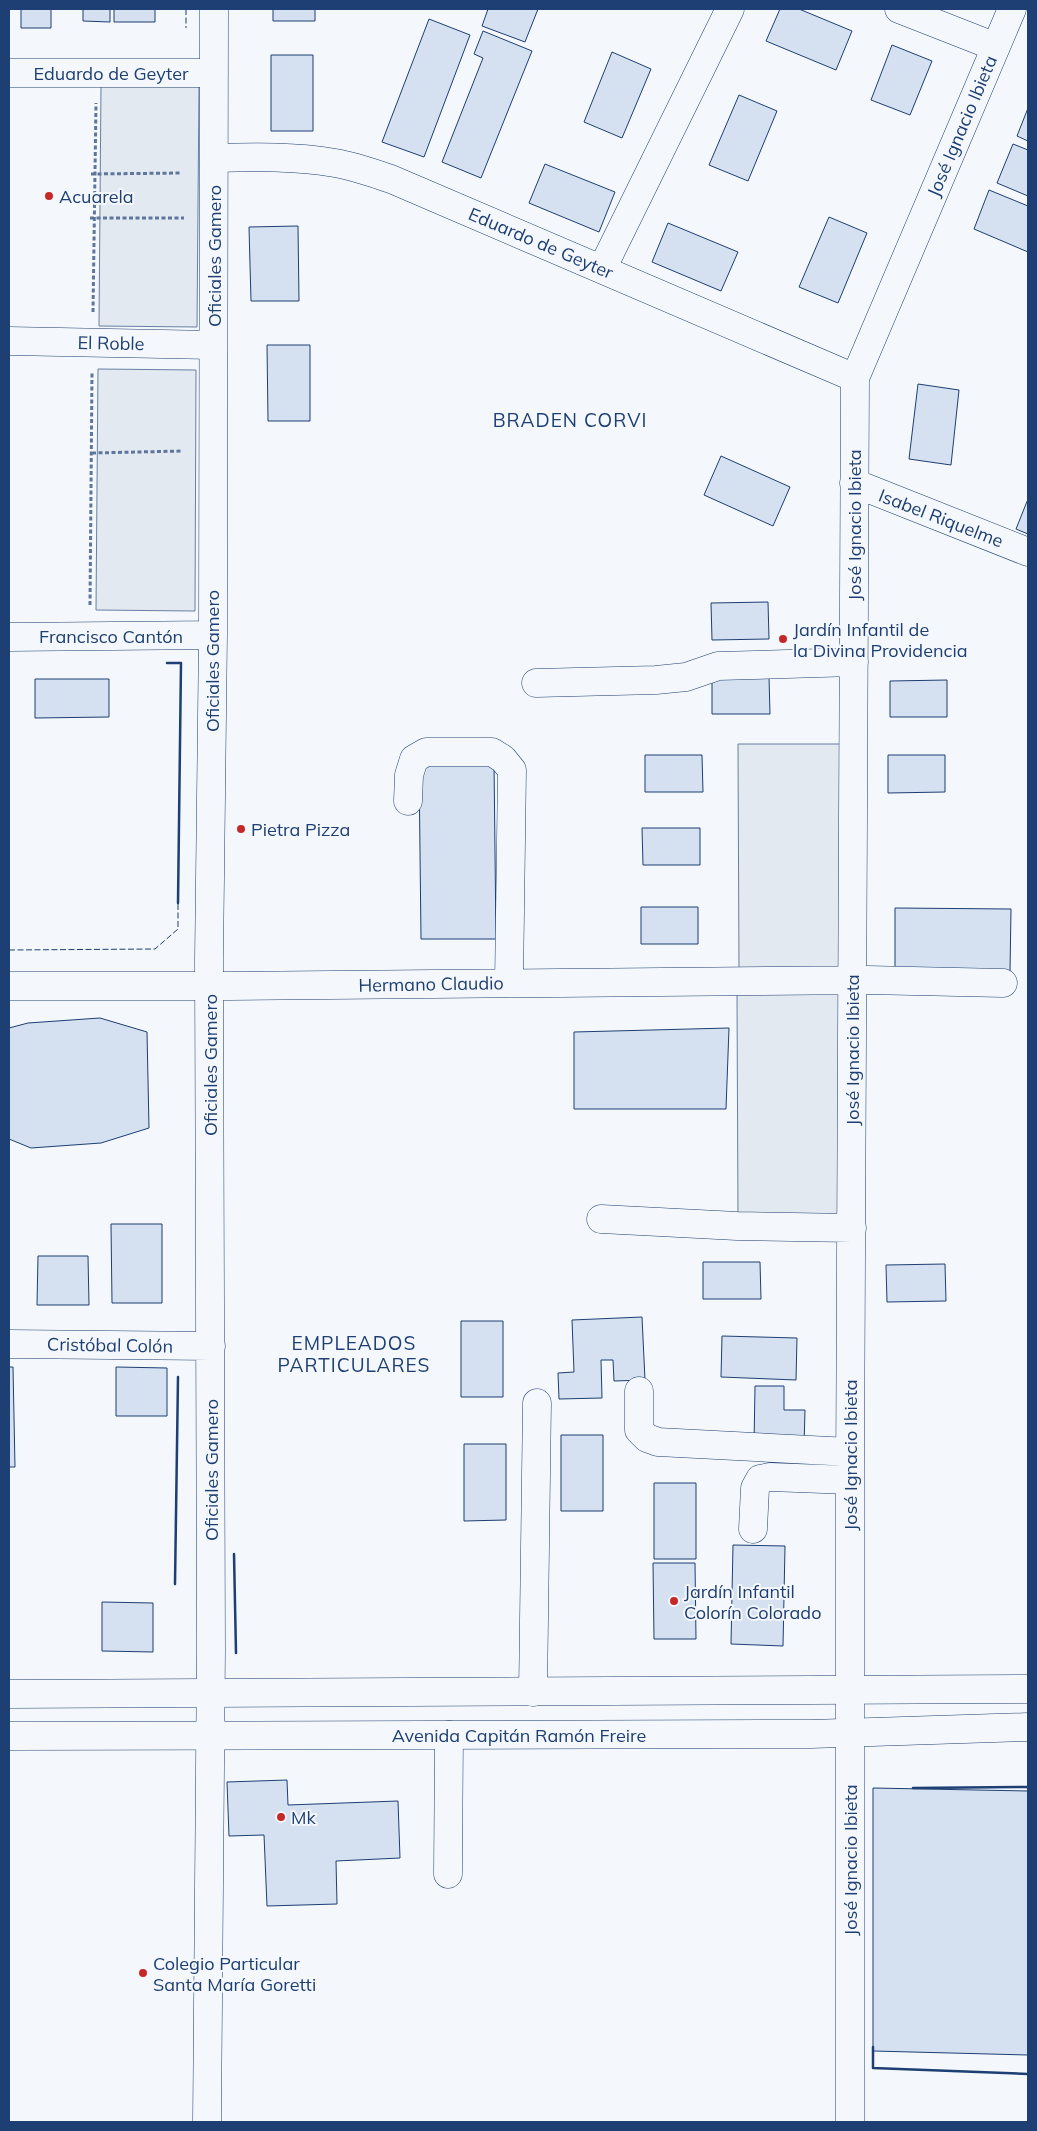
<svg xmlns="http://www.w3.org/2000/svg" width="1037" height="2131" font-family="Mulish,sans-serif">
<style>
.green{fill:#e3e9f0;stroke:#687fa3}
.building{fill:#d5e0f0;stroke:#1d3f73}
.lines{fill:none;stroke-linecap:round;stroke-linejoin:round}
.minor-casing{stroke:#1d3f73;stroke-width:29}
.major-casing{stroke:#1d3f73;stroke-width:29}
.path{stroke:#5e769c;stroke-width:3;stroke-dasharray:4 2.5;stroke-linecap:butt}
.minor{stroke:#f4f7fb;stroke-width:28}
.major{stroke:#f4f7fb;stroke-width:28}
.fence{stroke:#1d3f73;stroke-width:1;stroke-dasharray:6 2.5;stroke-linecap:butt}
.wall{stroke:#1d3f73;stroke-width:2.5}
.poi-dot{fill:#c62828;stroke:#f4f7fb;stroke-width:2}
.labels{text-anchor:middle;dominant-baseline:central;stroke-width:4;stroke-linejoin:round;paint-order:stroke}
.street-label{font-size:18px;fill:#1d3f73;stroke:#f4f7fb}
.poi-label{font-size:18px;fill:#1d3f73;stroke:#f4f7fb;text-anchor:start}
.neighbourhood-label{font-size:19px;letter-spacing:1px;fill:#1d3f73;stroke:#f4f7fb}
</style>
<rect width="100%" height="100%" fill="#f4f7fb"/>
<path class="green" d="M101 85 199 86 197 327 99 326Z
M98 369 196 370 195 611 96 610Z
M738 744H842L843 972H739Z
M737 991H841L842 1219H738Z"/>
<path class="building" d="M21 9H51V28H21Z
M83 9H110V22L83 21Z
M114 9H155V22H114Z
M273 9H315V21H273Z
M488 9H538L525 42 482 26Z
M780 9H799L852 31 836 70 766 41Z
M429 19 470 35 424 157 382 142Z
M483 31 532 51 481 178 442 162 483 58 474 54Z
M892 45 932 61 910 115 871 100Z
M612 52 651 69 622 138 584 122Z
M271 55H313V131H271Z
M739 95 777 111 748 181 709 165Z
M1028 108V141L1017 136Z
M1013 144 1028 150V196L997 183Z
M545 164 615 192 599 232 529 203Z
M989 190 1028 206V252L974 229Z
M829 217 867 233 838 303 799 287Z
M668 223 738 252 721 291 652 262Z
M298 226 299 301H251L249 227Z
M267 345H310V421H268Z
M918 384 959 390 951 465 909 459Z
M721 456 790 487 773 526 704 495Z
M1028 499V534L1016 529Z
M768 602 769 639 712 640 711 603Z
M712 677H769L770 714H712Z
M35 679H109V717L35 718Z
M947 680V717H890V681Z
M645 755H702L703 792H645Z
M888 755H945V792L888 793Z
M494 763 496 939H421L419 764Z
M642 828H700V865H643Z
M641 907H698V944H641Z
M895 908 1011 909 1010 972 895 971Z
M100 1018 147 1032 149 1128 101 1143 31 1148 9 1139V1028L28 1023Z
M729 1028 726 1109H574V1032Z
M111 1224H162V1303H112Z
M38 1256H88L89 1305H37Z
M703 1262H760L761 1299H703Z
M945 1264 946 1301 887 1302 886 1265Z
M642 1317 645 1380 614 1381 613 1360H601L602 1398 559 1399 558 1373 574 1372 572 1320Z
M461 1321H503V1397H461Z
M722 1336 797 1338 796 1380 721 1377Z
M9 1367H13L15 1467H9Z
M116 1367 167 1368V1416H116Z
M755 1386H784V1410H805L804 1446 754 1445Z
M561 1435H603V1511H561Z
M464 1444H506V1520L464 1521Z
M654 1483H696V1559H654Z
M733 1545 785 1546 783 1646 731 1644Z
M653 1563H695L696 1639H654Z
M102 1602 153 1603V1652L102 1651Z
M287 1780 288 1805 398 1801 400 1858 336 1861 337 1904 267 1906 264 1835 229 1836 227 1782Z
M873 1788 1028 1791V2055L873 2051Z"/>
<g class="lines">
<defs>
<path id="minor" d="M899 9 996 47
M9 73H214
M214 158C255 157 295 156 335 163 354 166 373 173 391 179L855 378
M602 269 730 9
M9 341 213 345
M854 483 1028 552
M9 637 213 635
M536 683 656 680 686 677 718 666 854 662
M408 801 409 775 414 759 426 752H492L503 759 512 770 509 983
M9 986H229L867 980 1003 983
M601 1219 737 1226 852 1228
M9 1344 211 1346
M639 1391V1430L647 1438 658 1442 850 1452
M753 1529 755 1488 760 1479 770 1477 850 1480
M533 1692 537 1403
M448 1874 449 1735
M207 2122 211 1650 209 959 213 635 214 9
M850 2122V1480L855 378 1012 9"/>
<path id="major" d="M9 1694 1028 1689
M9 1736 811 1734 1028 1727"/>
</defs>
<use href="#minor" class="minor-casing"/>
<use href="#major" class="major-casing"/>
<path class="path" d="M91 174 182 173
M90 218H184
M93 312 96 103
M92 453 183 451
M90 605 92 373"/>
<use href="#minor" class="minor"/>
<use href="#major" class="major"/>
<path class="fence" d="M186 9V28
M9 950 155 949 178 929V903"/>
<path class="wall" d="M167 663H181L178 903
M234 1554 236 1653
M175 1584 178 1377
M913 1788 1028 1787
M873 2047V2068L1028 2074"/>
</g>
<g class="poi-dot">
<circle cx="49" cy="196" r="5"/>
<circle cx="783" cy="639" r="5"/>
<circle cx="241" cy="829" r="5"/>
<circle cx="674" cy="1601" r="5"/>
<circle cx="281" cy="1817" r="5"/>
<circle cx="143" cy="1973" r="5"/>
</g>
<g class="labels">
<g class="street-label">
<text x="111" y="73">Eduardo de Geyter</text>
<text transform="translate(962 126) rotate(-67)">José Ignacio Ibieta</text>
<text transform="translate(541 243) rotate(23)">Eduardo de Geyter</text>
<text transform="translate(214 256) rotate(-90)">Oficiales Gamero</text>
<text transform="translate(111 343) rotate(1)">El Roble</text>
<text transform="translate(941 518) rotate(21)">Isabel Riquelme</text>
<text transform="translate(854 525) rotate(-90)">José Ignacio Ibieta</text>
<text x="111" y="636">Francisco Cantón</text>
<text transform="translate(212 661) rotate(-90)">Oficiales Gamero</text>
<text transform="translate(431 984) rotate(-1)">Hermano Claudio</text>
<text transform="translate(852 1050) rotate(-90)">José Ignacio Ibieta</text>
<text transform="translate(210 1065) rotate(-90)">Oficiales Gamero</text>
<text transform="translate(110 1345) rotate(1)">Cristóbal Colón</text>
<text transform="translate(850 1455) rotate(-90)">José Ignacio Ibieta</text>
<text transform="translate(211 1470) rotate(-90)">Oficiales Gamero</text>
<text x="519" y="1735">Avenida Capitán Ramón Freire</text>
<text transform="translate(850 1860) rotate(-90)">José Ignacio Ibieta</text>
</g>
<g class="poi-label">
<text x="59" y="196">Acuarela</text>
<text x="793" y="629">Jardín Infantil de<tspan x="793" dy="21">la Divina Providencia</tspan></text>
<text x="251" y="829">Pietra Pizza</text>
<text x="684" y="1591">Jardín Infantil<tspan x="684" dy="21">Colorín Colorado</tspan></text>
<text x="291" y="1817">Mk</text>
<text x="153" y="1963">Colegio Particular<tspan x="153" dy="21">Santa María Goretti</tspan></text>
</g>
<g class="neighbourhood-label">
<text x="570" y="420">BRADEN CORVI</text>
<text x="354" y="1343">EMPLEADOS<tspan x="354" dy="22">PARTICULARES</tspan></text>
</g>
</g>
<rect width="1037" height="2131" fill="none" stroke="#1d3f73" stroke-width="20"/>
</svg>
